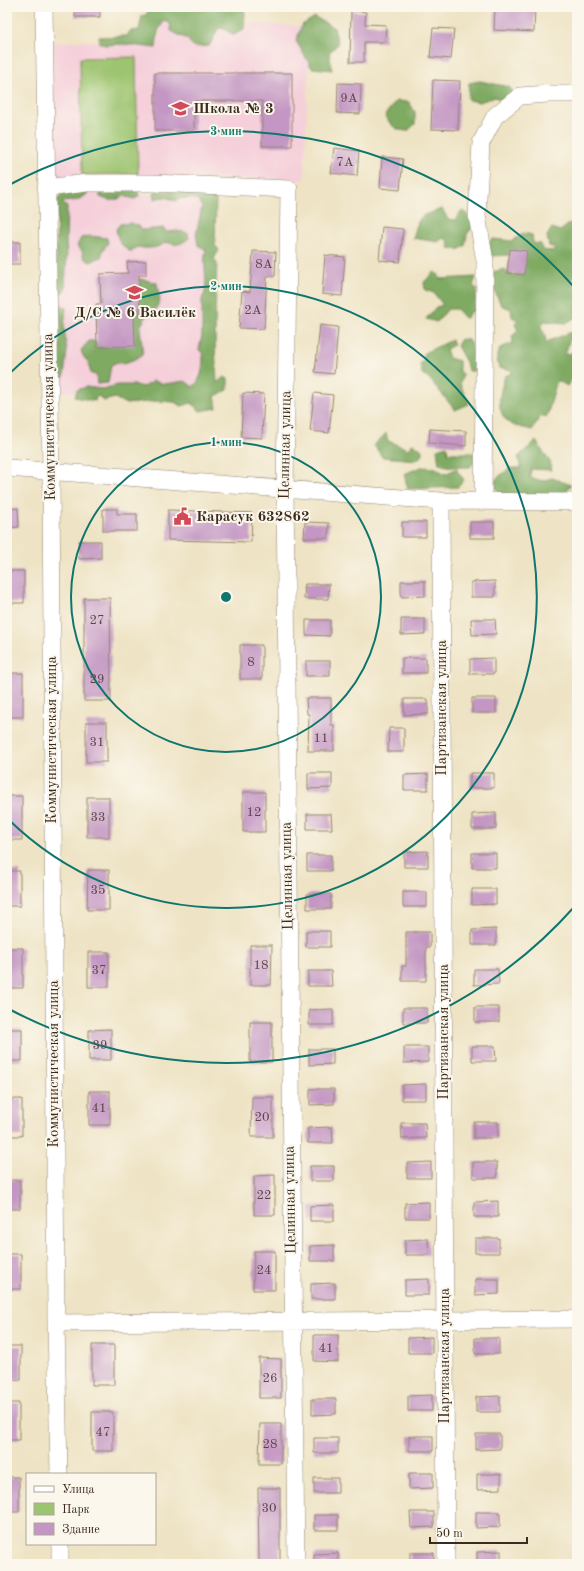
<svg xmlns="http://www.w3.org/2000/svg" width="584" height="1571" font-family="'Old Standard TT',serif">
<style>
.built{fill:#f5cfda}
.green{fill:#9dc470;stroke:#6c7747}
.forest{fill:#7eaa62;stroke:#5c6a40}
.building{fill:#c396c3}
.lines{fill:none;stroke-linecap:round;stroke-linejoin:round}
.minor-casing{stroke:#948671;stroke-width:18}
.minor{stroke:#fff;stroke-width:17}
.ring{fill:none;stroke:#0f766e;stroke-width:2}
.labels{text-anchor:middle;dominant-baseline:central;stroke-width:4;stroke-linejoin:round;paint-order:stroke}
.number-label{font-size:13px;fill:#5d4547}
.poi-label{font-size:15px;font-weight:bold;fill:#3b2a1e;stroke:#fbf7ec;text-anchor:start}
.street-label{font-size:15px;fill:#3b2a1e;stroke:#fbf7ec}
.centre{fill:#0f766e;stroke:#fbf7ec;stroke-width:2}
.ring-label{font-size:12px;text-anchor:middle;font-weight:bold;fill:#0f766e;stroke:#fbf7ec;stroke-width:4;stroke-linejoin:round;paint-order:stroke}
</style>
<rect width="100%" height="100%" fill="#fbf7ec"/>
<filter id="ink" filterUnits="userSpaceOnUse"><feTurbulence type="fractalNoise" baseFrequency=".025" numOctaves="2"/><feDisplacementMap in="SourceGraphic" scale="8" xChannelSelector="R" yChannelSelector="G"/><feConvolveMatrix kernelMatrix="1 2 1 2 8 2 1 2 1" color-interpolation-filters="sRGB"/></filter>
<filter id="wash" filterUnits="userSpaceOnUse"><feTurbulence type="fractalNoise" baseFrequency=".012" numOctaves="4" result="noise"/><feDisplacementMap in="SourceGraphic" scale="16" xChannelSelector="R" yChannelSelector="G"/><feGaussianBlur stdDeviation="0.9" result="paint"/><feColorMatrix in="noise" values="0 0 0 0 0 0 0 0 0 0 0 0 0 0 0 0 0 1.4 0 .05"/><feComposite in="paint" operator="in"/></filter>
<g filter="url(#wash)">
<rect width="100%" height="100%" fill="#eee3c4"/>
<path class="built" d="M161 18 310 27 304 180 155 177 55 182 52 42 160 39Z
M87 191 211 198 210 387 162 396 60 392V196Z"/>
<path class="green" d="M136 57 138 174 82 175 80 58Z"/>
<path class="forest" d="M147 7H239L245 12 244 29 234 35 224 29 218 28 213 39 209 46 194 47 187 39 171 31 170 23 164 21 158 31 156 48 122 44 105 45 100 43 99 37 127 36 130 31 139 30 142 16 147 14 149 8Z
M315 17 334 28 338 44 329 53 332 70 312 68 296 41 302 25Z
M480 81 509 87 513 92 502 100 495 97 479 102 468 100 469 83Z
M396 101 409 102 415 112V124L408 131C396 131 390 125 385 115Z
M103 190 138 191 139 196 135 199 123 196C115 202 109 201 100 197V194Z
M90 191C82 200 74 201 63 202V204L67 207 66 245 67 251 65 289 62 293 56 292 57 200 63 194Z
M158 191 213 194 216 197 215 245 219 250 214 259 217 263C215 303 214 343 217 383L224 377 228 379V390L215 396 217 408 200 411 191 403 182 406 174 402 158 401 126 404 115 398 103 401 99 396 96 397 95 401 75 397 77 390 86 387 102 389 118 385H135L143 387 153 381 164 384 185 381 193 387C203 378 203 365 203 353L199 350 202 335V299C211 285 201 265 206 250L198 245 196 234 202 207 197 199 181 198 177 201 169 198 161 197 155 199 153 197 154 193Z
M442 209 448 219 455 220 462 210 473 220V227L467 234 465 246 458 250 449 248 448 240 443 238 438 242 413 238C420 214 418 217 442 209Z
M576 219H577V256L572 285 577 286V319L574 318 566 323 544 321 541 327 545 335 546 342 572 332 565 355 577 351V378L571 379 567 386 557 380 547 416 540 417 532 430C526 428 516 427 511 424 494 413 500 392 505 376L512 373 511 370 499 368 497 359 500 348 513 343 512 336 518 331 515 324 518 320 512 317 511 309 501 305 495 292 493 272 504 269 514 276 522 269 521 253 514 249 509 255 490 256 487 244 493 239 513 241 523 233 532 235 533 243 541 244 542 250 552 251 556 248 549 246 547 236 552 228 560 231Z
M131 223 139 226 142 230 163 228 167 232 177 231 188 233 189 238C181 245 176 246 166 242 157 249 148 249 137 247L132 252C121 247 118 241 116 229L120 224Z
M90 236 107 238 108 243 103 250 101 257 90 262 84 258 82 251 77 246 81 238Z
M434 272 439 275V279L476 277 473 286 477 289 474 311 470 312 466 319 457 309H448L437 322 426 319 436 307 443 305 434 293 425 290 424 282Z
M142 279 157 283 160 301 155 310 147 315 140 327 143 354C138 358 131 361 124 363 119 363 116 362 111 365L108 383 97 384 96 375 91 374 88 362 83 356 81 350 89 341H94L101 348 109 344 131 280Z
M62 305 66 308 64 327 67 351 64 377 58 379 56 317 57 306Z
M461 339 468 340C474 348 473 357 477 366L474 371H468L466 362 457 346Z
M452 340 454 345 446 349 449 358 459 361V370L463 374 460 384 469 404 455 410 428 377 422 374 420 364 424 360V353Z
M386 433 388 441 408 449 412 444 421 449 423 454 417 460 382 457 374 445Z
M536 441 550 462 551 470 531 469 530 477 542 481 552 478 571 485 563 495 507 497 492 486 497 478 510 468H521L518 457Z
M447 446 448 453H473L475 462 470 467H451L439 464 437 449Z
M421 467 436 468 445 474 456 469 464 480 458 487 408 489 404 474Z"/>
<g id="blocks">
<path class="building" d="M75 7H100V17H75Z
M495 7H535L534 32 494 30Z
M351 11 366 12 365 24 386 25 385 42H364V62H350Z
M433 28 454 29 451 59 430 57Z
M155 73H292V146H262V101H194V131H155Z
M433 80 460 81 458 130 431 129Z
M338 83 361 84 360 114 337 113Z
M334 148 359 151 357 176 331 173Z
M382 157 403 159 400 190 380 188Z
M382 227 403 229 400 262 379 260Z
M7 242H20V264H7Z
M510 249 527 251 524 275 507 273Z
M253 251 276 252 275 276H267L264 329 239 328 242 291 250 292Z
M325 255 345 257 342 296 322 294Z
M146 261V275H139L140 315H134L135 346 97 347 96 304H101L100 274 128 273 127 262Z
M320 325 338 327 334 374 315 372Z
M243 393 264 394 262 438 241 437Z
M314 393 333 395 329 433 310 431Z
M430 429 466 431V446L429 443Z
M18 508 19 527 7 528V509Z
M103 509H117V514H137V531H103Z
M168 510 252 513 251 542 168 540Z
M305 522 329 523 328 538H304Z
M402 522H426V537H402Z
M470 522H494V538H470Z
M79 541H101V558L79 559Z
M7 571H24V603H7Z
M401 581H425V596L401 597Z
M495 581V597H471V582Z
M305 584H329L328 599H304Z
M84 598H110L111 701H84Z
M401 619H425V634L401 635Z
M471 619H495L496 634 472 635Z
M306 620H330V636L306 635Z
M240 645H262V679H240Z
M402 658H426V673H402Z
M494 658V674H470V659Z
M306 661H330V676H306Z
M7 673H23V717H7Z
M306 698H331V725H334V751H308L309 714H307Z
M472 698H496V713H472Z
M404 699H428V714L404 715Z
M86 722H107V762H86Z
M389 728H404V752H388Z
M308 773H332V788L308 789Z
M470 773H494V788H470Z
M428 774V790H404V775Z
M243 792H265V832H243Z
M7 796H22V840H7Z
M87 797H109V837H87Z
M496 813V829H472V814Z
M307 814H331L332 829H307Z
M428 851V867H404V852Z
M472 853H496V868H472Z
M307 855H331V871H307Z
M88 870H109V910H87Z
M7 871H20V906H7Z
M472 889H496V904L472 905Z
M403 892H427V907H403Z
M307 894H331V909H307Z
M496 929V945H472V930Z
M306 931H330V947H306Z
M406 932H430V947H426V981H402V966H406Z
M250 945H272L271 985H250Z
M7 948H23V988H7Z
M88 952H109V987H88Z
M474 969H498L499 984 474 985Z
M308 971H331L332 986H308Z
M475 1007H499V1022H475Z
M403 1008H427V1023H403Z
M333 1009V1025H309V1010Z
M250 1022H272V1062H250Z
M7 1029H22V1061H7Z
M111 1029V1060H89V1030Z
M472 1046H495L496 1061H472Z
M404 1047H428V1062L404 1063Z
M309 1049H333V1064L309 1065Z
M426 1084V1100H402V1085Z
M310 1089H334V1104L310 1105Z
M89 1091H110V1125H89Z
M252 1097H273V1137H251Z
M7 1099H22V1136H7Z
M474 1122H498V1138H474Z
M401 1123H425L426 1138 402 1139Z
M332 1127 333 1143H308V1128Z
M431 1162V1178H407V1163Z
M473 1162H497V1178H473Z
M310 1166H334V1181H310Z
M275 1175V1215H254V1176Z
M7 1180H20V1209H7Z
M498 1201V1217H474V1202Z
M429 1202V1218H405V1203Z
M334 1205V1221H310V1206Z
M475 1238H499V1253H475Z
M428 1239 429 1255H405V1240Z
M334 1245V1261H310V1246Z
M254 1251H275V1290H253Z
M7 1254H21V1289H7Z
M429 1279V1295H405V1280Z
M475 1279H499V1294L475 1295Z
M335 1283V1299H311V1284Z
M314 1335H338V1362L314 1361Z
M432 1337V1353H408V1338Z
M475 1338H499V1354H475Z
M92 1345H114V1385H92Z
M7 1346H21V1380H7Z
M259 1358 281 1359V1398H259Z
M432 1395V1411H408V1396Z
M500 1396V1412H476V1397Z
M312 1399H336V1414L312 1415Z
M7 1403H19V1440H7Z
M92 1412H113V1451H92Z
M260 1424H281V1464H259Z
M476 1434H500V1449L476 1450Z
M409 1436H433V1451H409Z
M314 1438H338V1453H314Z
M409 1473H433V1488L409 1489Z
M477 1474H501V1489L477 1490Z
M7 1477H19V1512H7Z
M314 1478H338V1493H314Z
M258 1488H280V1564H259Z
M410 1512H434V1527L411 1528Z
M476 1512H500V1527L476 1528Z
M314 1515H338V1530H314Z
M501 1551V1564H477V1552Z
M338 1553V1564H314V1554Z
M410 1553H434V1564H410Z"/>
</g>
</g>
<g filter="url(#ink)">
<use href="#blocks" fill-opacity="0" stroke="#948671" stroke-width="1"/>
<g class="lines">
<defs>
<path id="minor" d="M44 7 51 470 56 1323 59 1474
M46 188 87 183H153L289 189 285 488 296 1564
M7 468 441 501 577 502
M441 501 446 1564
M483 501 485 261 477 216 481 143 495 116 520 96 548 94H577
M56 1323 577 1319
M60 1544V1564"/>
</defs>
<use href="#minor" class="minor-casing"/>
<use href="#minor" class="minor"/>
</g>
</g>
<g class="ring">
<circle cx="226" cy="597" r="155"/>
<path d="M8 375A311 311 0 1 1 8 819"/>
<path d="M575 906A466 466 0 0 1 7 1008M7 186A466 466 0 0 1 575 288"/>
</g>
<defs>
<symbol id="school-bare" viewBox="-9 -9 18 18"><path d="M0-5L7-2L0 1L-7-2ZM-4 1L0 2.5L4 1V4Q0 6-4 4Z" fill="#d1495b" stroke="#fbf7ec" stroke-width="2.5" paint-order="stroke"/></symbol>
<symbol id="civic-bare" viewBox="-9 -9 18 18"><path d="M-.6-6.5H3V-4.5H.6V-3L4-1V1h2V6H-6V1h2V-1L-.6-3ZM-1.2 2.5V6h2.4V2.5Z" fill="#d1495b" stroke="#fbf7ec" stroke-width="2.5" paint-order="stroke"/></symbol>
</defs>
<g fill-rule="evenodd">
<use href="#school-bare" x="168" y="96" width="25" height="25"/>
<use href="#school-bare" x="122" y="280" width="25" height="25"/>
<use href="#civic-bare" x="170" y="504" width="25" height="25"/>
</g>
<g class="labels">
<g class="number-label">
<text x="349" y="98">9А</text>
<text x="345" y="162">7А</text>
<text x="264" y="264">8А</text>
<text x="253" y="310">2А</text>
<text x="97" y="620">27</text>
<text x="251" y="662">8</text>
<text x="97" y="679">29</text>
<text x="321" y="738">11</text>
<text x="97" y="742">31</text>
<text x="254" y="812">12</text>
<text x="98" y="817">33</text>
<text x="98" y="890">35</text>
<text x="261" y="965">18</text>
<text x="99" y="970">37</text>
<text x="100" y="1045">39</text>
<text x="99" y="1108">41</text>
<text x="262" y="1117">20</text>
<text x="264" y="1195">22</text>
<text x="264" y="1270">24</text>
<text x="326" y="1348">41</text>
<text x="270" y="1378">26</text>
<text x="103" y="1432">47</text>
<text x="270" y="1444">28</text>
<text x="269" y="1508">30</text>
</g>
<g class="poi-label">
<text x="193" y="109">Школа № 3</text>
<text x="135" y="313" text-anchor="middle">Д/С № 6 Василёк</text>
<text x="196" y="517">Карасук 632862</text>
</g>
<g class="street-label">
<text transform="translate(50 417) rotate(-91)">Коммунистическая улица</text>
<text transform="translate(286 445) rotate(-89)">Целинная улица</text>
<text transform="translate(442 708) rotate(-90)">Партизанская улица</text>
<text transform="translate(52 740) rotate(-90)">Коммунистическая улица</text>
<text transform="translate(288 876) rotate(-91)">Целинная улица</text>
<text transform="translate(444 1032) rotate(-90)">Партизанская улица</text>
<text transform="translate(54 1064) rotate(-90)">Коммунистическая улица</text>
<text transform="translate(291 1200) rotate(-91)">Целинная улица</text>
<text transform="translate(445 1356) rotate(-90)">Партизанская улица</text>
</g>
</g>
<circle cx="226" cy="597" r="6" class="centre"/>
<g class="ring-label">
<text x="226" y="135">3 мин</text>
<text x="226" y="290">2 мин</text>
<text x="226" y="446">1 мин</text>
</g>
<rect width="584" height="1571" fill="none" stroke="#fbf7ec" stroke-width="24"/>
<rect x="26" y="1473" width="130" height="72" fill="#fbf7ec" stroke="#aea59a"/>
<rect x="34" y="1486" width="20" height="6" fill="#ffffff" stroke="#aea59a"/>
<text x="62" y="1493" font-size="12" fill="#3b2a1e">Улица</text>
<rect x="34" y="1503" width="20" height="12" fill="#9dc470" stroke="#aea59a"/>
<text x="62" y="1513" font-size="12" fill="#3b2a1e">Парк</text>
<rect x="34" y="1523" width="20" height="12" fill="#c396c3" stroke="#aea59a"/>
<text x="62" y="1533" font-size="12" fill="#3b2a1e">Здание</text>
<path d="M430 1537v6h97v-6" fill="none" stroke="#3b2a1e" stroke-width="2"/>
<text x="436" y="1537" font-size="12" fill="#3b2a1e" stroke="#fbf7ec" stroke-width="3" paint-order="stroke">50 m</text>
</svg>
